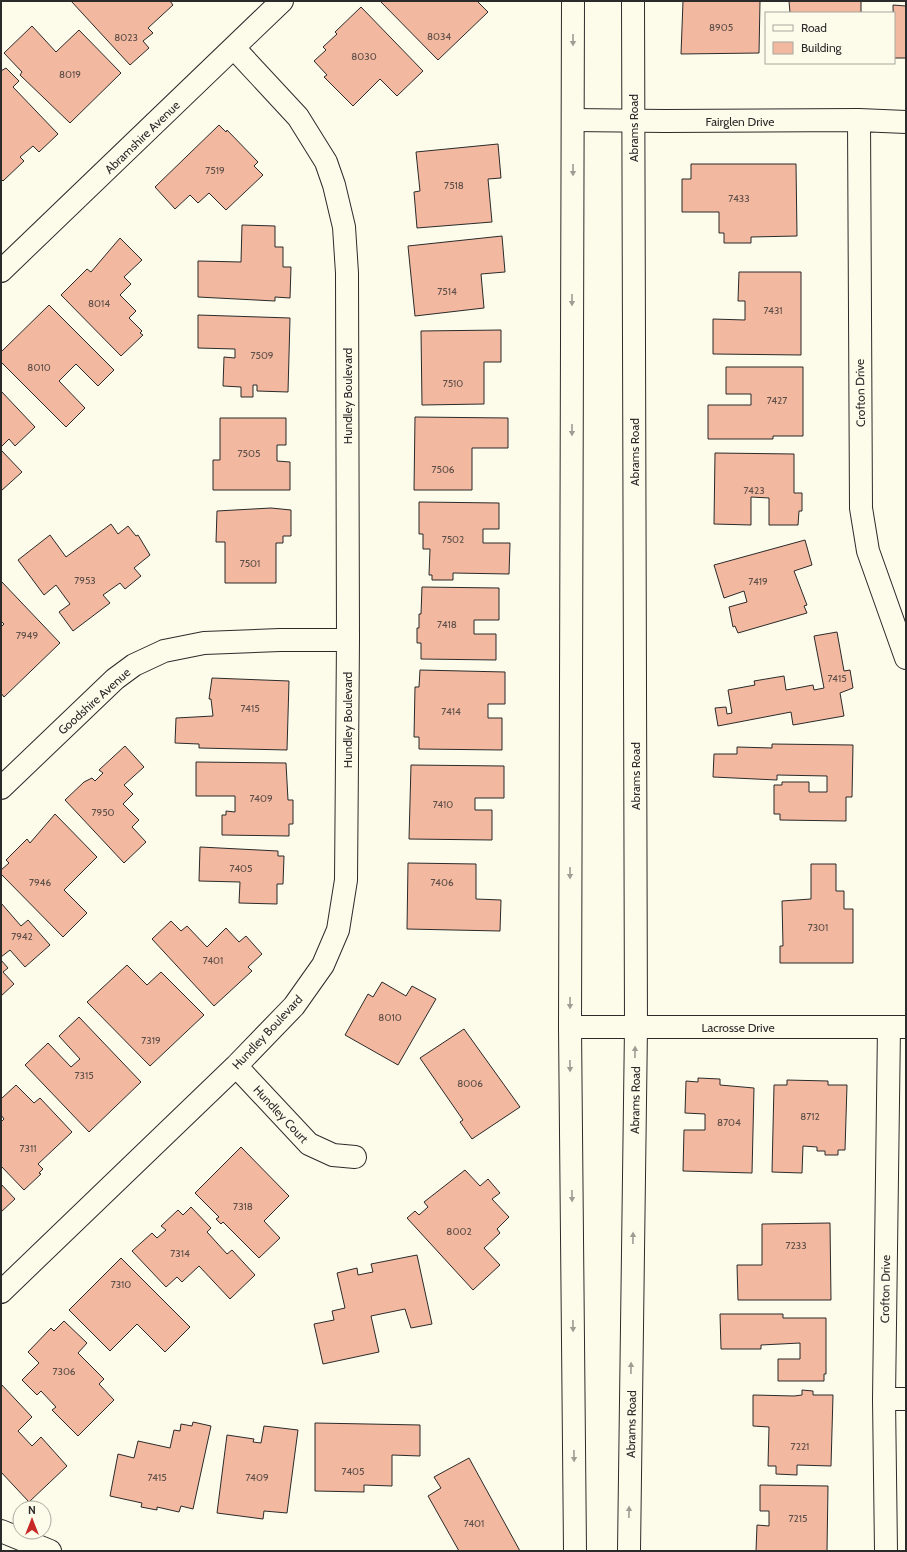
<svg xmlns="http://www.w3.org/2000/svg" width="907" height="1552" font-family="Cabin,sans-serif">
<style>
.building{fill:#f2b8a0;stroke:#2b2b2b}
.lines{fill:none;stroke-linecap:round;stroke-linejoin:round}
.street-casing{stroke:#2b2b2b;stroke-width:24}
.secondary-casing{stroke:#2b2b2b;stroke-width:24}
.street{stroke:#fdfbea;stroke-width:22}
.secondary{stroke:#fdfbea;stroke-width:22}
.oneway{fill:#9e9d94}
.labels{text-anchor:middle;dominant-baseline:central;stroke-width:3;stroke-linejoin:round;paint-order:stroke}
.number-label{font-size:10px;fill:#5d4e48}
.street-label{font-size:12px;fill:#2b2b2b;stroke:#fdfbea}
</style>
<rect width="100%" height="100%" fill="#fdfbea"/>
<path class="building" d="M71 1H170L173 5 148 28 153 33 143 41 149 48 130 65Z
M380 1H477L488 12 438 60Z
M683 1H760L759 53 681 54Z
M789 1H861V13H790Z
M893 5 906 6V58H894Z
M361 7 423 71 397 96 380 79 353 106 324 77 327 75 314 61 326 50 323 47 337 34 335 32Z
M32 26 56 52 79 30 121 73 70 123 20 75 22 72 4 53Z
M6 68 19 81 13 87 58 134 39 152 33 146 20 157 24 161 3 181 1 179V71Z
M219 125 226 132 227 130 258 162 254 166 263 175 226 210 209 193 198 203 190 195 175 209 155 187Z
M498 144 501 178 488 179 492 222 417 228 414 192 420 191 416 152Z
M691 164H796L797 236 751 237V243H724V233H719V212H682V179H691Z
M242 225 275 226V247H283V267H291L290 298 275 297V301L198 297V261L241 262Z
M502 236 505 272 481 274 484 308 415 316 408 246Z
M120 238 142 260 124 277 131 284 120 295 136 311 129 318 142 331 140 333 143 335 121 356 61 295 87 269 91 272Z
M739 272H801V355L713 354V319L745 320V301H738Z
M49 305 114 370 98 386 76 364 59 381 85 408 66 427 1 362V352Z
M198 315 290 318 288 392 257 391V385H253V397H241V387L223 386 224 357 235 358V349L198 348Z
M501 330V362H484V404L422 405 421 331Z
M726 367H803V436H773V439H708V405H751V394H726Z
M1 391 35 427 15 446 9 439 1 447Z
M415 417 508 418V448H472V490H414Z
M220 418H286V445H277V461L290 462V490H213V460H220Z
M1 450 22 472 1 491Z
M715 453 794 454V493H802V511H799L798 525H769V498L751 497V525L714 524Z
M419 502 499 503V529H483V543H510L509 574 453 573V580H432V575H429L430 549H423V534H419Z
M271 508 291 510V536H283V543H276V583H225V542H216L217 511Z
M111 524 118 534 128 526 136 536 138 535 150 555 134 568 141 576 125 589 120 583 103 595 110 603 73 631 59 612 70 604 56 585 44 595 18 560 50 535 66 557Z
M805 540 812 565 794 571 807 605 804 606 807 613 738 633 735 626 733 627 729 607 747 602 744 591 724 598 714 565Z
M1 581 60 643 4 697 1 693V627L4 624 1 621Z
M422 587 499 588V620H474V634H496V660L421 659V643H417V628H419V614H421Z
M837 632 844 671 850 670 853 688 840 693 844 716 793 725 791 712 718 726 715 708 726 707 727 714 732 713 728 690 755 685 754 681 784 676 786 690 813 685 814 690 824 688 814 636Z
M420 670 505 672V704H488V718H502V750L419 749V737H414L415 687H419Z
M212 678 289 681 287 750 199 748V744L175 743 176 718 213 716 211 699H209Z
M772 744 853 745 852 797H846V821L780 820V814H774V785H782V782H809V792H827V776L777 775V780L713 777 714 754H737V747L772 748Z
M125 746 144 767 124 785 133 794 123 804 139 820 132 827 146 842 124 863 65 800 84 782 92 778 95 781 103 773 99 770Z
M196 762 286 763 288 800H293V824H289V836L222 835V815H226V811L235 812V796H196Z
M411 765 504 766V798H475V810H492V840L409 839Z
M55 814 97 857 64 890 87 913 63 937 1 874V870L9 863 6 860 27 839 30 843Z
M200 847 278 851V856H284L283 884H277V904L239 903 240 882 199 881Z
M408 863 476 864V899L501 900 500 931 407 929Z
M811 864H836V891H844V909H853V963H780V946H783L782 901 811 899Z
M1 903 21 926 28 920 50 945 25 967 10 950 1 957Z
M171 921 181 931 187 926 207 947 226 928 239 942 246 936 262 954 248 967 252 971 214 1006 152 939Z
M1 960 8 968 3 972 14 984 1 996Z
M127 965 147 985 161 972 204 1015 150 1066 87 1002Z
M382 982 406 996 412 986 436 999 398 1065 345 1035 368 994 373 997Z
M79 1017 141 1082 89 1132 25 1065 48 1043 71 1067 80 1059 59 1036Z
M464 1029 520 1107 472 1139 460 1122 463 1120 420 1058Z
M698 1078 720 1079V1085L754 1088 752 1173 683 1171 684 1130H705V1114L685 1113 686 1081 698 1082Z
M787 1080 828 1081V1085H847L845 1150H838V1155H825V1151H817V1147L803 1146 802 1173 772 1172 774 1085H787Z
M16 1085 34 1103 40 1098 72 1132 38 1164 43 1169 39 1173 41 1174 24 1190 1 1166V1122L4 1119 1 1115V1099Z
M241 1147 289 1196 264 1221 280 1238 259 1258 223 1222 221 1224 216 1219 219 1217 195 1193Z
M465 1170 480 1186 488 1179 500 1193 492 1199 509 1217 497 1229 500 1233 484 1248 500 1265 473 1290 407 1218 415 1211 419 1215 428 1207 424 1202Z
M1 1184 15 1199 1 1212Z
M191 1207 211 1228 207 1232 227 1254 232 1250 255 1275 230 1299 199 1266 182 1282 177 1277 166 1287 132 1251 152 1233 157 1238 166 1230 161 1226 178 1210 183 1215Z
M830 1223 831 1300H738L737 1265H762V1224Z
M417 1255 432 1324 411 1328 405 1309 371 1316 379 1352 323 1364 314 1324 334 1320 332 1311 345 1308 337 1273 357 1268 358 1275 373 1272 371 1264Z
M121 1258 190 1327 165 1352 137 1324 110 1351 69 1310Z
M720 1314H783V1318H826V1374H824V1381H778V1359H800V1343L761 1345V1349H721Z
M64 1321 87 1343 78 1353 104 1379 99 1384 114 1400 78 1436 52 1410 56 1407 41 1391 37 1395 22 1380 39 1363 28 1352 51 1328 54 1331Z
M1 1384 32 1417 18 1431 32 1446 41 1437 67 1466 29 1502 1 1472Z
M802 1390 813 1391V1395H833L831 1466 797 1465V1475L776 1474V1466H768L769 1427 753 1426V1395L794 1396 802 1395Z
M193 1422 211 1426 193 1509 181 1506 179 1512 157 1507V1510L141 1507 142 1503 110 1496 118 1454 134 1458 138 1441 170 1448 174 1430 180 1431 181 1424 192 1426Z
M315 1423 420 1425V1456L392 1455V1486L364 1485V1492L315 1491Z
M264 1426 298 1430 287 1513 264 1511 263 1519 217 1513 227 1435 254 1439 253 1442 261 1443Z
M469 1458 520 1551H459L428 1496 441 1488 434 1477Z
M760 1485 828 1486 827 1551H756L757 1525 769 1526V1511H760Z"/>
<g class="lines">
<defs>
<path id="street" d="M573 120 665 121 859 120 906 122
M859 120 861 508 868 551 906 658
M1 271 282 1
M1 788 115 679 134 665 164 651 204 643 280 640H348
M570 1027H906
M236 1066 309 1144 333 1155 355 1157
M1 1292 236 1066 294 1006 323 965 338 930 346 880 348 640 347 273 344 227 334 185 326 162 298 117 234 48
M884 1399H906
M1 1531 50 1551
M886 1551 884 1399 889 1027"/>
<path id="secondary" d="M573 1 570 1027 575 1551
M629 1551 636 1027 633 1"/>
</defs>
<use href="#street" class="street-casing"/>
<use href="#secondary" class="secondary-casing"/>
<use href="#street" class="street"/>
<use href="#secondary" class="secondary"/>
</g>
<defs><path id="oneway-solid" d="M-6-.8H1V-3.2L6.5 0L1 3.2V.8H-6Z"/></defs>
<g class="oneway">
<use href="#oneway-solid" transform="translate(573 40) rotate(90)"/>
<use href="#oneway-solid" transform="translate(573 170) rotate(90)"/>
<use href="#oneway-solid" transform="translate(572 300) rotate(90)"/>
<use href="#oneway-solid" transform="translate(572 430) rotate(90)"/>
<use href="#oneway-solid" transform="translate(570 873) rotate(90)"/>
<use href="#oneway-solid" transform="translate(570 1003) rotate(90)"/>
<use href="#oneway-solid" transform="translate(635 1052) rotate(-89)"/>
<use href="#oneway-solid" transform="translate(570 1066) rotate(89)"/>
<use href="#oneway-solid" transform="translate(572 1196) rotate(89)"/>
<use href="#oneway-solid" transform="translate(633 1238) rotate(-89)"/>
<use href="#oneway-solid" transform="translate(573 1326) rotate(89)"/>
<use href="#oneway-solid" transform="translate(631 1368) rotate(-89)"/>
<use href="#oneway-solid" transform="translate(574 1456) rotate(89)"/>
<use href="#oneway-solid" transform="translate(629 1512) rotate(-89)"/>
</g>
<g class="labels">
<g class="number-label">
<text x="721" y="27">8905</text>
<text x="439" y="36">8034</text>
<text x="126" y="37">8023</text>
<text x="364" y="56">8030</text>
<text x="70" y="74">8019</text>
<text x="215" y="170">7519</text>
<text x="454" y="185">7518</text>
<text x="739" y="198">7433</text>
<text x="447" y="291">7514</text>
<text x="99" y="303">8014</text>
<text x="773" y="310">7431</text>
<text x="262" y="355">7509</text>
<text x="39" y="367">8010</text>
<text x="453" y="383">7510</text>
<text x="777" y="400">7427</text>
<text x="249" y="453">7505</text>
<text x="443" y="469">7506</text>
<text x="754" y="490">7423</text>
<text x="453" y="539">7502</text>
<text x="250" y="563">7501</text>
<text x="85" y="580">7953</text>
<text x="758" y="581">7419</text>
<text x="447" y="624">7418</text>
<text x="27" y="635">7949</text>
<text x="837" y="678">7415</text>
<text x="250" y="708">7415</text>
<text x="451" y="711">7414</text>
<text x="261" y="798">7409</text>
<text x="443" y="804">7410</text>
<text x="103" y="812">7950</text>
<text x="241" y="868">7405</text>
<text x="40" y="882">7946</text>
<text x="442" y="882">7406</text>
<text x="818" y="927">7301</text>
<text x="22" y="936">7942</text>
<text x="213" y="960">7401</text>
<text x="390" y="1017">8010</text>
<text x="151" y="1040">7319</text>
<text x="84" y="1075">7315</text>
<text x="470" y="1083">8006</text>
<text x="810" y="1116">8712</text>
<text x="729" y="1122">8704</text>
<text x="28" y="1148">7311</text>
<text x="243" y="1206">7318</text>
<text x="459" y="1231">8002</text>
<text x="796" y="1245">7233</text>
<text x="180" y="1253">7314</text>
<text x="121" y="1284">7310</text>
<text x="64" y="1371">7306</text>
<text x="800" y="1446">7221</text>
<text x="353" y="1471">7405</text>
<text x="157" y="1477">7415</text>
<text x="257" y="1477">7409</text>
<text x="798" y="1518">7215</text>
<text x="474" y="1523">7401</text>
</g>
<g class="street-label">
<text x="740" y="121">Fairglen Drive</text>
<text transform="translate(633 128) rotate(-90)">Abrams Road</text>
<text transform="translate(142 137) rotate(-44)">Abramshire Avenue</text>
<text transform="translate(860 393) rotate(-91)">Crofton Drive</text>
<text transform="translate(347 396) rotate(-90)">Hundley Boulevard</text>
<text transform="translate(634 452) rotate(-90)">Abrams Road</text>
<text transform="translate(94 701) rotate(-42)">Goodshire Avenue</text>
<text transform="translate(347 720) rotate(-90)">Hundley Boulevard</text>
<text transform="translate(635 776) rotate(-90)">Abrams Road</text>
<text x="738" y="1027">Lacrosse Drive</text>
<text transform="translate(267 1032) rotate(-47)">Hundley Boulevard</text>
<text transform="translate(635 1100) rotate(-89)">Abrams Road</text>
<text transform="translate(281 1114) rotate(47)">Hundley Court</text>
<text transform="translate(885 1289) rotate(-89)">Crofton Drive</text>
<text transform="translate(631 1424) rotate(-89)">Abrams Road</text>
</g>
</g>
<rect width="907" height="1552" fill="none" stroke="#2b2b2b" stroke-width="4"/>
<rect x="765" y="12" width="130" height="52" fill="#fdfbea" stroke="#a9a89e"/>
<rect x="773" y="25" width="20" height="6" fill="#fdfbea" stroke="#a9a89e"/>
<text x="801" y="32" font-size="12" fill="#2b2b2b">Road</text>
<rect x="773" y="42" width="20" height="12" fill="#f2b8a0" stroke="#a9a89e"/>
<text x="801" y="52" font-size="12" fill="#2b2b2b">Building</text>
<g transform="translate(32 1520)"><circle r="19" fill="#fdfbea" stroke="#a9a89e"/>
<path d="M0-3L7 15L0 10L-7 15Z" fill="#c62828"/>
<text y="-6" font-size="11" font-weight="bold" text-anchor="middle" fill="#2b2b2b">N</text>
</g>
</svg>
